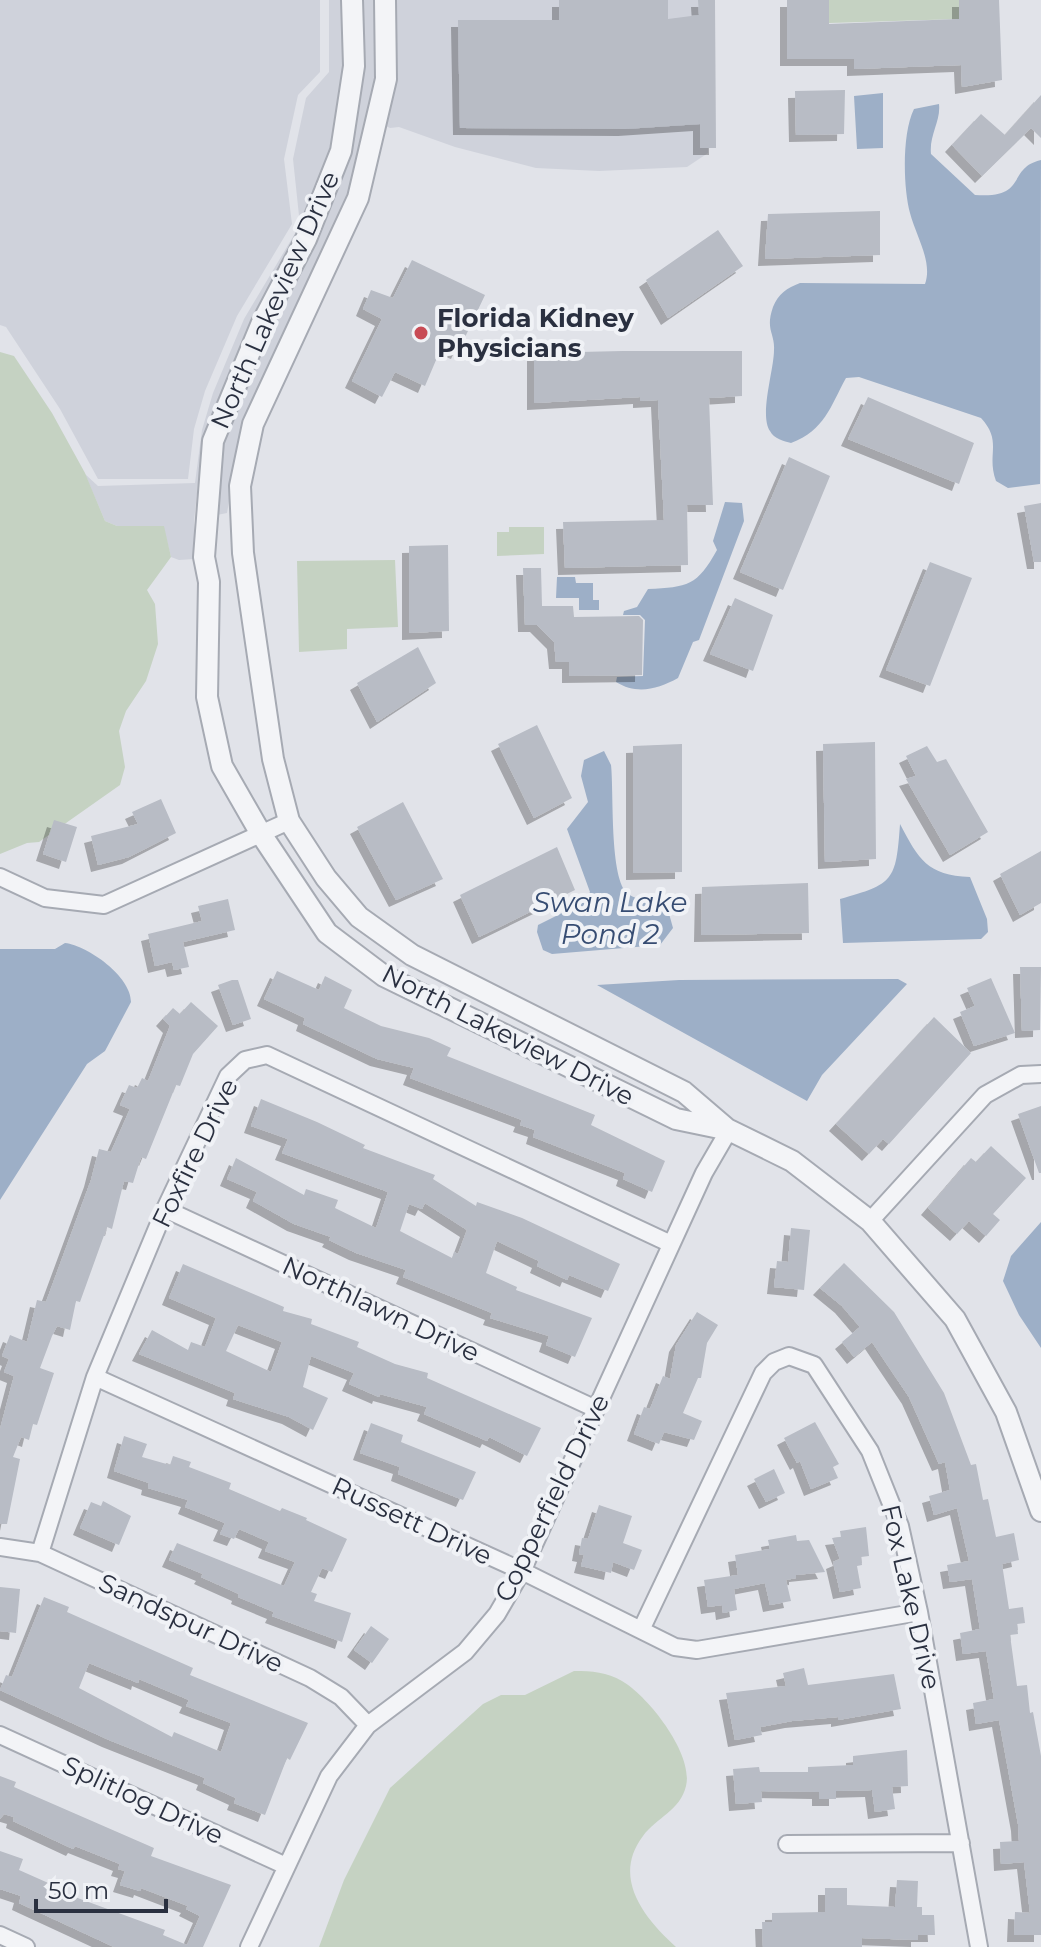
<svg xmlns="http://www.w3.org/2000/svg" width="1041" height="1947" font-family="Montserrat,sans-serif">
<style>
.built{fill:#cfd2db}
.green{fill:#c5d2c2}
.water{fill:#9dafc7}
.building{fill:#b8bcc5;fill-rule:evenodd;filter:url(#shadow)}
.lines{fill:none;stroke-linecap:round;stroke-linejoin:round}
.minor-casing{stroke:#a6aab3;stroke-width:20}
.tertiary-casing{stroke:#a6aab3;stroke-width:24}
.minor{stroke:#f3f4f7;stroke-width:16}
.tertiary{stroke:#f3f4f7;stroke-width:20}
.poi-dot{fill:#c84b55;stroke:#f0f2f6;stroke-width:3}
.labels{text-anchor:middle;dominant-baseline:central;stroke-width:8;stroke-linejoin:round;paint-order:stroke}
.street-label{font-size:26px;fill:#2a3040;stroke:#f0f2f6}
.poi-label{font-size:26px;font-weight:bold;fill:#2a3040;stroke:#f0f2f6;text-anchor:start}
.water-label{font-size:28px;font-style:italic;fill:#364c72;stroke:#f0f2f6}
</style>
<defs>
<filter id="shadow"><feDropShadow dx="-7" dy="7" stdDeviation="0" flood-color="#0004"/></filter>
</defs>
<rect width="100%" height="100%" fill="#e1e3e9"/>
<path class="built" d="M0 0H320V72L298 95 284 159 292 224 237 316 205 391 194 429 188 479H98L60 409 6 327 0 325Z
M329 0H342L344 65 331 148 297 236 252 322 203 438 194 521V559L179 560 171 557 163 526H117L105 521 85 474 98 486 195 483 202 430 213 393 244 319 300 225 293 159 306 98 329 72Z
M362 0H375L376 78 359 160 348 195 243 421 227 513 217 515 223 443 271 329 315 242 350 160 364 65Z
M395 0H708V153L687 167 599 171 536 168 455 147 399 127 390 128 386 126 396 79Z"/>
<path class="green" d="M829 0H959V19L829 23Z
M0 352 14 356 52 413 85 473 105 521 117 526H164L171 557 147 590 155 604 158 644 146 681 126 711 119 731 125 767 120 785 39 842 27 843 0 854Z
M509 527H544V554L497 556V532H509Z
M395 560 398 627 347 629V649L299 652 297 561Z
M574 1671C592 1671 607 1672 622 1681 648 1696 694 1754 686 1786 680 1811 657 1817 643 1836 611 1878 645 1919 676 1947H319L344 1880 390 1788 483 1704 501 1695H525Z"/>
<path class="water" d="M883 93V148L857 149 854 96Z
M939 104C941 121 929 135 931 154L975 195C1029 199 1006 168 1041 160L1040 484 1008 488 996 481C986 454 1003 442 981 418L859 377 846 378C830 407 825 430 791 443 784 441 774 439 770 431 759 415 774 370 774 350 775 333 765 330 773 307 778 294 787 288 800 283L925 284C933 262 916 236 910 213 903 187 902 133 914 109Z
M725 502 742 503 744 521 699 640 693 642 678 678C658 689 637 695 616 682L617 677 643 676 645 620 640 615H623L624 611 637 607 648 589C688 587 697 586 717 550L713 541Z
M557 577H575L576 583H593V600H599V610H579V598H556Z
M604 751 611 765C614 790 609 880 628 894 639 902 656 901 668 910L673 928 660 945 552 954 543 950 537 932 538 925 584 902 590 892 567 829 588 802 581 776 584 760Z
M900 824C919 860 927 875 970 877L987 919 988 932 981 939 843 943 840 899C894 884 896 881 900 824Z
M65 943C88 946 131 976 131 1002L105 1051 87 1064 0 1200V949H55Z
M898 979 907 984 822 1075 807 1101 597 985 679 980Z
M1041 1222V1348L1019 1315 1003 1281 1011 1256Z"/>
<path class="building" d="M559 0H668V19L699 15 698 0H715L716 148H700V124L625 129 460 128 458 20H559Z
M787 0H829V24L959 19V0H999L1002 80 962 87 961 65 854 69V59H787Z
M845 90 844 134 796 135 795 91Z
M1041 95V138L1031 128 982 176 952 145 981 114 1005 135Z
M880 211V255L765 259 768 214Z
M718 230 743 266 668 318 646 280Z
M412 260 485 295 458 352 442 346 425 386 395 372 382 397 352 381 382 319 363 309 371 290 393 298Z
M623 351H742V396L709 398 713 505H687L688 565 565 568 563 522 664 520 658 400 640 401V397L534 403V353Z
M868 397 974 443 959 484 848 439Z
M789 457 830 476 783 590 740 572Z
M1041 503V562H1034L1024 506Z
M448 545 449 631 409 633V546Z
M930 562 972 578 930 686 886 670Z
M523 568H541L542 606H573L574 617 639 616 643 620 642 675 569 676V662H556L554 642 537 625H525Z
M735 598 773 615 753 671 710 654Z
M418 647 436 683 377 722 357 683Z
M537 725 572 798 534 818 498 744Z
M875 742 876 859 825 862 823 744Z
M682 744V872L633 873V746Z
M927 746 937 762 946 759 988 832 950 855 906 779 916 776 906 756Z
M161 799 176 833 129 857 98 865 91 836 138 824 132 812Z
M403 802 443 879 396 900 357 827Z
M54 820 77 827 66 862 43 854Z
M557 847 575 890 479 937 460 895Z
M1041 851V903L1020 915 1000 874Z
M808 883 809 933 701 935 702 887Z
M228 899 235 930 183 942 189 967 174 970 172 962 155 966 148 934 202 921 198 906Z
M1020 967H1041L1040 1030 1022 1031Z
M277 971 319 990 325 976 352 990 344 1008 381 1026 429 1038 451 1048 447 1056 595 1115 591 1125 665 1161 652 1192 623 1179 625 1173 533 1137 535 1130 520 1125 522 1120 410 1078 414 1068 377 1059 303 1024 305 1018 264 999Z
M991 978 1015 1033 974 1046 960 1012 975 1006 967 988Z
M232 980H238L251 1019 233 1025 218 985Z
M191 1002 218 1026 193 1054 180 1086 176 1085 146 1159 141 1157 133 1183 124 1181 112 1229 107 1227 80 1302 76 1301 70 1330 57 1326 52 1336 40 1368 54 1373 37 1425 33 1424 29 1440 21 1437 13 1457 20 1459 7 1524H0V1429L14 1376 4 1372 9 1359 2 1356 10 1335 27 1342 37 1300 46 1302 91 1180 99 1149 111 1152 130 1109 120 1105 129 1085 137 1088 142 1078 148 1081 170 1026 163 1019 173 1008 180 1014Z
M934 1017 971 1053 889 1144 883 1139 869 1154 836 1124Z
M261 1099 317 1122 365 1145 363 1148 435 1175 433 1179 476 1206 477 1202 522 1218 620 1264 608 1291 569 1275 567 1280 537 1266 539 1261 497 1241 486 1273 517 1287 516 1290 592 1318 575 1357 546 1345 549 1336 490 1318 492 1313 403 1277 406 1270 356 1253 329 1240 331 1237 294 1224 253 1201 257 1192 227 1179 236 1158 304 1195 306 1189 338 1200 335 1208 376 1228 388 1192 282 1153 288 1139 251 1126ZM425 1203 467 1230 458 1254 454 1252 452 1258 400 1231 409 1204 422 1209Z
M1041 1106V1173H1039L1018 1114Z
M991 1146 1026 1178 993 1214 1000 1220 986 1236 969 1221 957 1234 928 1208 971 1158 976 1162Z
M791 1228 810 1230 804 1290 774 1287 777 1261 788 1262Z
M844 1263 894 1312 944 1393 971 1465 976 1464 983 1500 988 1499 996 1537 1014 1533 1019 1560 1002 1564 1009 1609 1023 1607 1025 1623 1017 1624 1018 1634 1010 1635 1017 1686 1027 1685 1030 1713 1033 1712 1041 1756V1935H1014L1015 1912 1030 1913 1024 1862 1001 1864 1000 1842 1019 1841 1018 1824 999 1720 976 1724 973 1703 994 1699 986 1651 963 1654 960 1633 980 1629 972 1579 950 1582 947 1565 969 1561 957 1508 934 1515 929 1496 950 1490 945 1462 939 1464 909 1397 872 1342 854 1357 842 1342 860 1327 842 1306 820 1288Z
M183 1264 284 1307 283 1311 312 1319 311 1324 359 1342 357 1347 395 1364 428 1373 427 1378 541 1428 527 1456 489 1437 487 1441 424 1414 427 1407 380 1394 379 1397 349 1384 354 1373 311 1356 303 1387 328 1398 313 1430 289 1417 233 1399 235 1393 139 1354 152 1330 188 1350 191 1342 205 1347 216 1318 169 1298ZM238 1325 282 1342 271 1372 226 1351Z
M697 1312 718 1325 707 1343 701 1378H698L683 1413 702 1421 694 1440 664 1432 659 1444 634 1434 644 1407 650 1409 663 1376 670 1379 676 1345Z
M815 1422 839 1464 833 1467 838 1478 811 1489 800 1461 797 1463 784 1438Z
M371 1423 403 1435 401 1442 476 1472 463 1500 398 1474 400 1467 360 1453Z
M124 1436 147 1444 142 1457 170 1465 173 1456 191 1462 189 1467 231 1483 229 1489 280 1511 282 1508 307 1518 306 1520 347 1539 332 1572 322 1568 311 1592 317 1594 314 1601 351 1613 342 1642 272 1616 274 1612 238 1597 239 1594 201 1577 203 1574 169 1560 177 1543 284 1586 295 1562 265 1551 269 1542 239 1529 234 1539 220 1534 225 1523 185 1507 188 1500 148 1488 149 1483 114 1471Z
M774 1469 785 1493 766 1502 754 1479Z
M103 1501 131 1516 119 1545 80 1528 91 1502 101 1506Z
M599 1505 632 1516 623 1543 642 1550 634 1570 613 1562 611 1573 581 1566 584 1555 579 1554 582 1538 588 1539Z
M866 1527 869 1556 861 1557 862 1565 857 1566 861 1588 840 1592 833 1562 840 1559 832 1538 841 1537 840 1531Z
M796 1535 797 1541 809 1540 825 1572 796 1575V1578L786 1580 791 1601 770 1605 765 1583 734 1589 737 1610 723 1613 722 1605 708 1607 704 1580 738 1575 735 1555 770 1549 768 1540Z
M0 1587 20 1589 16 1633 0 1631Z
M44 1597 69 1607 67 1612 193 1668 190 1675 308 1723 290 1760 287 1758 265 1815 234 1803 236 1798 203 1783 205 1778 109 1740 0 1690 6 1675 12 1677ZM89 1663 138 1683 139 1679 189 1700 186 1706 231 1723 221 1752 174 1732 172 1737 79 1688Z
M371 1626 389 1639 372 1663 354 1650Z
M804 1668 808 1685 894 1674 901 1709 838 1720V1717L792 1721 760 1727 762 1735 735 1740 726 1693 786 1686 783 1673Z
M907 1750 908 1786 892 1787 895 1809 875 1812 872 1790 836 1791V1799H819V1792L761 1791 762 1802 736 1804 733 1769 759 1767 760 1772H808V1767L853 1765V1756Z
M0 1776 16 1782 14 1787 154 1848 151 1856 231 1885 203 1947H114L19 1903 21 1896 0 1889V1851L23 1859 19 1870 55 1886 53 1889 165 1930 163 1935 187 1945 200 1916 186 1909 188 1906 141 1888 140 1891 120 1885 125 1871 118 1869 120 1864 75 1846 73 1849 13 1821 14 1817 4 1814 0 1819Z
M897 1880 918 1881 917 1907H922V1915H934L935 1935H918V1940L862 1938V1947H763L762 1922H772V1913L825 1912V1888H847V1905L895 1907Z"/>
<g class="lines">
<defs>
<path id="minor" d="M0 877 45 898 104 905 289 821
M165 1209 596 1409
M870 1221 985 1095 1021 1075 1041 1074
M95 1377 522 1571 675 1647 697 1650 919 1612
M0 1547 40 1553 310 1678 341 1697 368 1725
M40 1553 95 1377 165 1209 228 1076 245 1060 267 1055 671 1244
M641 1630 763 1373 774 1362 789 1356 814 1365 870 1451 900 1526 919 1612 979 1947
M0 1735 286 1866
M787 1844 961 1843
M0 1935 26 1947
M249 1947 329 1776 368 1725 465 1652 497 1614 522 1571 704 1173 729 1130"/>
<path id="tertiary" d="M352 0 354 66 341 151 306 239 261 325 213 441 204 557 209 582 207 697 222 766 261 834 327 933 384 976 676 1119 729 1130 792 1161 870 1221 955 1319 1006 1412 1041 1511
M385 0 386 79 358 198 253 424 240 486 243 553 273 759 289 821 326 878 359 917 412 955 684 1092 726 1128"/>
</defs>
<use href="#minor" class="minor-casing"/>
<use href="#tertiary" class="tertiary-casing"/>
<use href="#minor" class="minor"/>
<use href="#tertiary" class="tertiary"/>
</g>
<circle class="poi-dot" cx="421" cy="333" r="8"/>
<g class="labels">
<g class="street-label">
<text transform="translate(275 300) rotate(-66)">North Lakeview Drive</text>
<text transform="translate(508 1035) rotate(27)">North Lakeview Drive</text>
<text transform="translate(195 1153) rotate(-64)">Foxfire Drive</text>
<text transform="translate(381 1309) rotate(25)">Northlawn Drive</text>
<text transform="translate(552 1498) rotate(-64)">Copperfield Drive</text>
<text transform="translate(412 1521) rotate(25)">Russett Drive</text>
<text transform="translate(911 1597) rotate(77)">Fox Lake Drive</text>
<text transform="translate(191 1623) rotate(25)">Sandspur Drive</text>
<text transform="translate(143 1800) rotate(25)">Splitlog Drive</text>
</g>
<g class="poi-label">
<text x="437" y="318">Florida Kidney<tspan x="437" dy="30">Physicians</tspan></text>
</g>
<g class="water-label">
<text x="610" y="902">Swan Lake<tspan x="610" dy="32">Pond 2</tspan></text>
</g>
</g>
<path d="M36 1899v12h130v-12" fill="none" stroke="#2a3040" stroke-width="4"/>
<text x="48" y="1899" font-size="24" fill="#2a3040" stroke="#f0f2f6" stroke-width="6" paint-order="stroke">50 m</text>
</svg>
